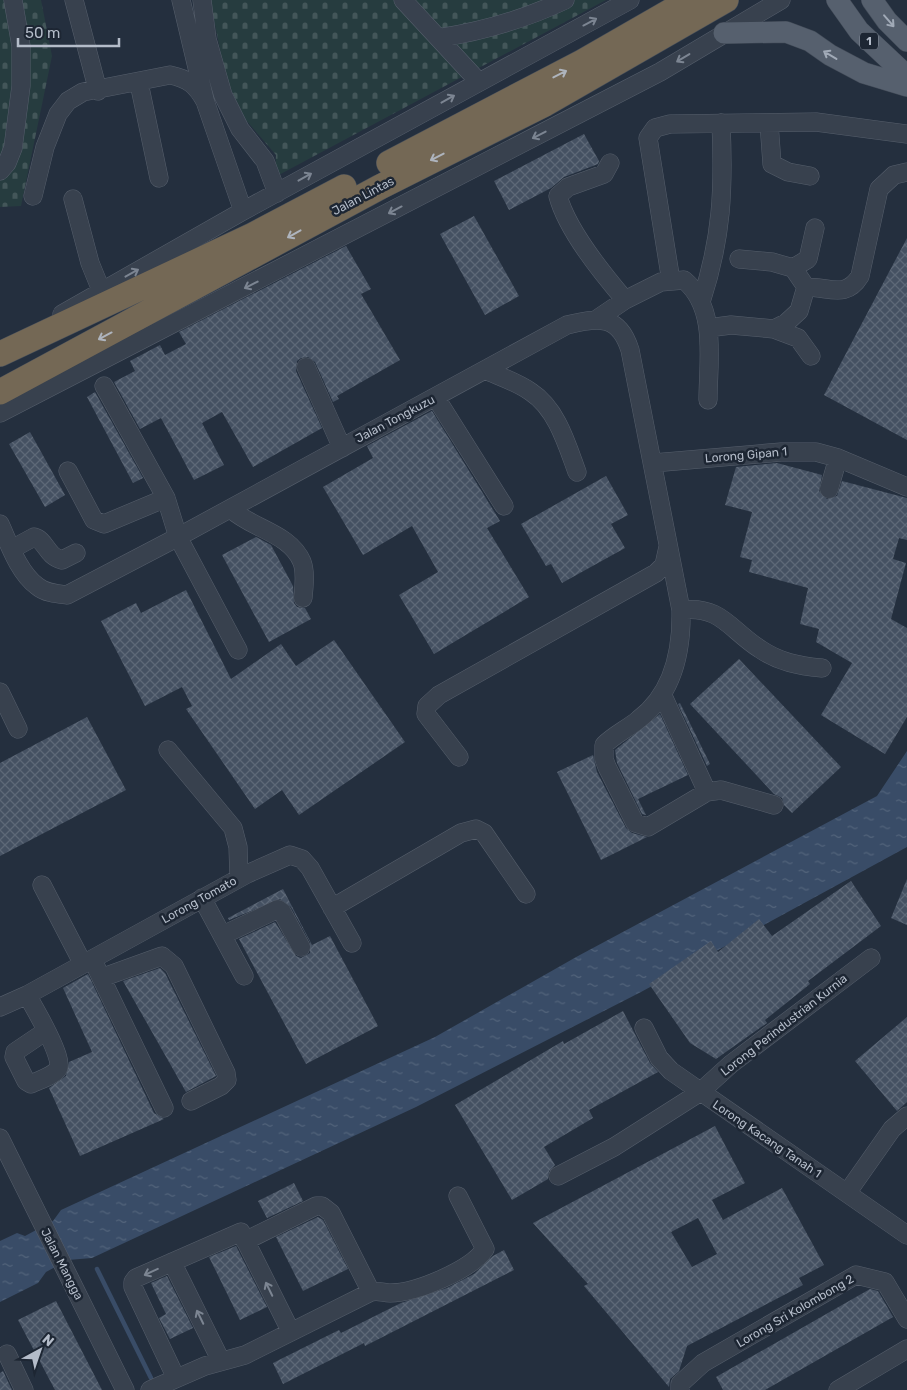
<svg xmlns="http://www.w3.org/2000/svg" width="907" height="1390" font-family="Rubik,sans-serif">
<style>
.cemetery{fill:url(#cemetery-stones)}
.water{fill:url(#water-ripples)}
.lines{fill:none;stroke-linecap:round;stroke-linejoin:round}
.stream{stroke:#394c67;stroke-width:4.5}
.building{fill:url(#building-cross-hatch);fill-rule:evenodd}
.minor-casing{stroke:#565f6c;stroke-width:19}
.major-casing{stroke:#414a57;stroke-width:22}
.highway-casing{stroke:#434c59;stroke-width:26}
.minor{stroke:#38414e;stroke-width:18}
.major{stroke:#56606e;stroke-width:21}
.highway{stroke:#746855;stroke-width:25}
.oneway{stroke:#a1aab7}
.oneway2{stroke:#7c8592}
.oneway3{stroke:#aeb4bd}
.labels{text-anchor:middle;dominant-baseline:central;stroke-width:5;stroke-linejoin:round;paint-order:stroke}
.shield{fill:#1d2633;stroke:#878f9c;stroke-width:1}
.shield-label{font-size:11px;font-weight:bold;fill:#b4bcc9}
.street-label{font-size:12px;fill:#b4bcc9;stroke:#1d2633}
</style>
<defs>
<pattern id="cemetery-stones" width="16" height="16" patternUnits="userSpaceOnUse" patternTransform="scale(1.25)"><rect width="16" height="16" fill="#263c3f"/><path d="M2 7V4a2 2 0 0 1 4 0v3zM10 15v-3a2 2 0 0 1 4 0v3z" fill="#435659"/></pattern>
<pattern id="water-ripples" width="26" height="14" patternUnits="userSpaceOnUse" patternTransform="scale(1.25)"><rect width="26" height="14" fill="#394c67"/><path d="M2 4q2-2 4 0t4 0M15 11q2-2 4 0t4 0" fill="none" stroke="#53647b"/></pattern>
<pattern id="building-cross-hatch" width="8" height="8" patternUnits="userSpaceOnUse" patternTransform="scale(1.25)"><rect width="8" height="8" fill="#455162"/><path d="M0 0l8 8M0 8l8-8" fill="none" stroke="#5d6877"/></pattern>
</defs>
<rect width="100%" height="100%" fill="#242f3e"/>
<path class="cemetery" d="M0 0H41L52 56 21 206 0 207Z
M210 0H606L275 177 276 155 245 119 226 79Z"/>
<path class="water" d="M907 751V847L641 992 416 1107 92 1258 68 1260 46 1272 38 1283 0 1302V1241L17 1233 25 1236 53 1221 61 1210 435 1037 578 956 877 796Z"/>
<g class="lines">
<path class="stream" d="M97 1269 151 1378"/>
</g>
<path class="building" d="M584 134 599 161 598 164 564 177 551 188 509 210 494 181Z
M474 216 519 296 485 315 440 234Z
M907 238V440L824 395Z
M346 246 371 289 361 294 400 360 337 396 339 399 333 402 315 362 308 357 301 358 297 361 296 371 322 428 253 467 222 412 202 423 224 465 194 480 161 418 140 429 114 382 135 371 130 361 160 345 165 355 186 344 179 332Z
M95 392 143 478 133 483 87 397Z
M432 411 500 521 487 528 529 597 434 654 399 595 438 572 412 526 363 555 323 487 373 458 367 446Z
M30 432 65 495 45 507 9 444Z
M777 463 822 475 819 491 827 499 837 496 842 481 907 498V540L899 538 893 559 906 563 891 619 907 628V717L885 754 821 715 852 663 816 642 819 629 800 624 808 588 749 572 752 560 740 557 752 512 725 505 736 467Z
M606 476 628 515 611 524 625 548 562 583 551 564 546 566 521 524Z
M256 537 271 545 293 586 294 603 297 607 305 608 311 619 269 642 222 555Z
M186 590 231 679 281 644 296 666 334 640 405 742 299 815 282 790 255 809 186 709 192 706 182 687 145 706 101 621 136 603 141 613Z
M739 659 841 767 792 813 784 805 782 798 774 794 690 704Z
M680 703 710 764 707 766 678 704Z
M660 714 688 775 638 799 646 815 642 814 617 763 615 750Z
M87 717 126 790 0 856V763Z
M593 755 597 772 626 828 632 833 647 837 601 860 557 772Z
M907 879V925L891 918Z
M851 881 881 926 808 981 810 984 765 1020 767 1023 716 1059 690 1043 649 984 711 941 718 952 759 919 772 936Z
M283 889 312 945 330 936 378 1026 306 1064 239 939 275 922 296 956 301 958 310 953V942L291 907 280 899 229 920 228 918Z
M160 968 165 973 216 1076 186 1092 123 981Z
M88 974 154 1113 164 1119 80 1156 49 1088 66 1076 69 1062 92 1052 63 988Z
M623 1011 650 1063 658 1072 589 1110 593 1118 544 1147 555 1165 549 1171 548 1179 512 1200 455 1105 563 1041 564 1044Z
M907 1017V1102L897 1111 855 1061Z
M715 1126 745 1183 712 1200 723 1220 782 1188 824 1265 799 1278 803 1285 687 1346 679 1371 670 1379 669 1387 584 1286 588 1284 533 1223ZM698 1218 717 1254 692 1267 671 1232Z
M294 1183 303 1201 267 1218 258 1201Z
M318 1217 323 1220 348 1269 303 1291 276 1237Z
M236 1246 267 1307 240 1320 209 1257Z
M504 1250 514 1270 365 1346 364 1343 283 1384 273 1363 339 1330 341 1333 401 1303 447 1288 474 1274 493 1256Z
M167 1276 193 1328 170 1339 159 1318 166 1314 151 1283Z
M870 1289 878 1291 893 1317 765 1390H723L716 1377Z
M56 1301 102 1390H55L18 1320Z
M3 1371 12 1390H0V1373Z"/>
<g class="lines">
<defs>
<path id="minor" d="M74 0 98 91
M181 0 205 101 243 211
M202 0 207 39 223 95 240 129 265 161 277 193
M403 0 479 82
M439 38C483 31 525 19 565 0
M139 83 159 178
M769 123 772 164 788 172 810 176
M610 163 604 174 568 187 558 196C567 230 602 273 625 300
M0 171 7 163 13 148 21 86V46L13 0
M33 196 45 147 58 114 68 101 83 92 170 75C189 79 196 85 205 101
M73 199 90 263 101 290
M793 268 808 259 815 228
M671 281 648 138 655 128 670 124 816 122 907 134
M806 287C830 287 846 299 860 276L879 189 894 175 907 172
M701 302C722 238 724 189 721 123
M62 314 243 211 630 0
M597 319 625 300 661 282 684 280C718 308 708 361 708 400
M708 328 731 325 774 329 786 323 799 311 806 287 793 268 772 262 739 259
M774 329 798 338 811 356
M306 367 342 448
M485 370C501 377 517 382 531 392 557 409 567 445 577 472
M104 386 166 498 178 537 238 650
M436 398 504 506
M0 413 660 72 781 0
M653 463 781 452H816L838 458 907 487
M68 471 94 520 104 524 166 498
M829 489 838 458
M231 509C252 529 290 533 302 562 306 573 304 586 303 598
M0 524C9 544 19 573 37 586 45 593 57 594 67 595L178 537 567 325C599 317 619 315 630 350L681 610C682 651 673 694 638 720 627 729 614 735 604 745V759L607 767 635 823 648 827 707 792 721 790 774 805
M12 549 34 537C46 540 46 556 62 560L76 553
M681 610C721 605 730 630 760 649 779 662 799 666 822 668
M0 692 18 729
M663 696 707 792
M168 750 233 828 238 847 239 878
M459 757 426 714 427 706 439 695 656 573 664 565 668 547
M42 885 83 964
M202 898 244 976
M332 908 461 833 476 829 484 833 526 894
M223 935 278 909 282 912 301 947
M96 967 164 1108
M101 978 162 956 174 966 226 1073 227 1080 221 1086 191 1101
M27 995C34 1007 65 1060 58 1069 53 1076 39 1080 31 1084L26 1081 14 1057 15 1052 46 1031
M0 1007 27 995 247 874 290 855 302 859 310 868 352 943
M644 1028 659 1058 671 1071 907 1235
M0 1138 125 1390
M558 1176 614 1147 699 1093 731 1064 871 958
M847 1193 892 1129 907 1116
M245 1241 316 1206H322L331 1213 371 1292
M172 1262 221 1361
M7 1354 24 1390
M176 1378 133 1287V1282L136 1278 241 1232 291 1332
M150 1390 205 1366 245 1355 371 1292C379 1290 383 1293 390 1293 416 1293 471 1270 485 1249L458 1196
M680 1390V1384L703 1363 856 1275 885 1282 907 1319
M838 1390 907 1349"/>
<path id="major" d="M837 0 859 31 907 76
M872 0 887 21 907 41
M724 33 786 32 810 41 830 55 864 73 907 86"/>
<path id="highway" d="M389 163 582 62 690 0
M0 354 253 235 344 187
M0 392 380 187 545 104 726 0"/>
</defs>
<use href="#minor" class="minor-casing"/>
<use href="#major" class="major-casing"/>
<use href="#highway" class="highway-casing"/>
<use href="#minor" class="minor"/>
<use href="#major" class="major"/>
<use href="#highway" class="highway"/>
</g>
<defs><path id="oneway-shaft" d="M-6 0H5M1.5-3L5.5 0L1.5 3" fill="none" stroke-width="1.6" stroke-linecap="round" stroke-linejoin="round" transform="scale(1.25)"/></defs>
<g class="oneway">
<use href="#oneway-shaft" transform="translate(889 21) rotate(49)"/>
<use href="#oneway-shaft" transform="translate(830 55) rotate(-149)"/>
</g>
<g class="oneway2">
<use href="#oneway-shaft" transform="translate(590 22) rotate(-28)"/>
<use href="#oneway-shaft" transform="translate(683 58) rotate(149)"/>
<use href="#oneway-shaft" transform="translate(448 99) rotate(-29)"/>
<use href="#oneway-shaft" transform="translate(539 135) rotate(153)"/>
<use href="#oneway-shaft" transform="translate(305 177) rotate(-29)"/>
<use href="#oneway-shaft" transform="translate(395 210) rotate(152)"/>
<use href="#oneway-shaft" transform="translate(132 273) rotate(-29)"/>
<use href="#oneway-shaft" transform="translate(251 285) rotate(153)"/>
<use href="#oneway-shaft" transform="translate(151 1272) rotate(155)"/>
<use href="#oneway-shaft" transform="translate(269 1289) rotate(-116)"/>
<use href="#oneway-shaft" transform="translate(200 1317) rotate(-116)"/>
</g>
<g class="oneway3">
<use href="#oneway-shaft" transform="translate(560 74) rotate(-27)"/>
<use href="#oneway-shaft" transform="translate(437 157) rotate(153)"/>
<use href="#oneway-shaft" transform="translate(294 234) rotate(151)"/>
<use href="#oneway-shaft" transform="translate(105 336) rotate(152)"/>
</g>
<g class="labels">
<rect class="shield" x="860" y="32.5" width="18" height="17" rx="4"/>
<g class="shield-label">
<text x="869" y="41">1</text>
</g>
<g class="street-label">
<text transform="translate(363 196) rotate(-28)">Jalan Lintas</text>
<text transform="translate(395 419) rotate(-28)">Jalan Tongkuzu</text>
<text transform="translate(746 455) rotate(-5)">Lorong Gipan 1</text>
<text transform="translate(199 900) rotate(-29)">Lorong Tomato</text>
<text transform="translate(784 1025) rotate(-38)">Lorong Perindustrian Kurnia</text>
<text transform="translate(767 1139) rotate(34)">Lorong Kacang Tanah 1</text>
<text transform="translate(62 1264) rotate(63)">Jalan Mangga</text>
<text transform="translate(795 1311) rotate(-30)">Lorong Sri Kolombong 2</text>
</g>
</g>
<g transform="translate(40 1350) rotate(40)" stroke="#1d2633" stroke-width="4" paint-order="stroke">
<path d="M0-4L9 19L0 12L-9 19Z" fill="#b4bcc9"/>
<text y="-8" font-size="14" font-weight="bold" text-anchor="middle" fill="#b4bcc9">N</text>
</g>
<path d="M18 38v8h101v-8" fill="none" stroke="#b4bcc9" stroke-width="2.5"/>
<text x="25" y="38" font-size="15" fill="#b4bcc9" stroke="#1d2633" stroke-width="4" paint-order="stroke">50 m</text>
</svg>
